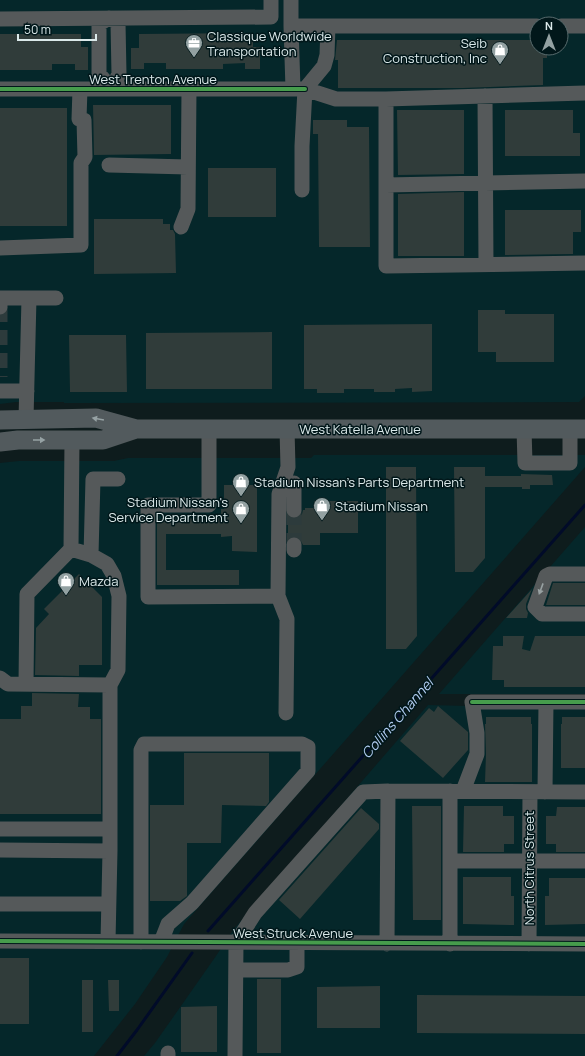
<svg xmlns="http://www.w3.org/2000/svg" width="585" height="1056" font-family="Manrope,sans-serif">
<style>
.built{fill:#05272a;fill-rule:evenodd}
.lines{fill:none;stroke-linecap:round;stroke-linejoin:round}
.stream{stroke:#010b29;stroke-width:3}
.building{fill:#303c3a}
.minor-tunnel{stroke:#2d3b3c;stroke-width:15;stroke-dasharray:15 8;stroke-linecap:butt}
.minor{stroke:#55595a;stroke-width:15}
.major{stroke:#525a5d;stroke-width:19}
.cycleway-casing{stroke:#01171a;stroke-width:6}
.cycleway{stroke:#469c4c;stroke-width:4}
.oneway{fill:#96a2a4}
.oneway2{fill:#98a1a2}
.labels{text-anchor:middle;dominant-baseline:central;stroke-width:3;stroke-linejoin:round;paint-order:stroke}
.poi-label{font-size:13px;fill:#dbe9ea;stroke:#01171a;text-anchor:start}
.street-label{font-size:13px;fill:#dbe9ea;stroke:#01171a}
.water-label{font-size:14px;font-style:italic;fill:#b1cbf0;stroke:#01171a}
</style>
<rect width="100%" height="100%" fill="#0e1c1d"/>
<path class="built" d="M0 0H585V396L579 402 64 403V402H16L0 404ZM537 24H561V48H537Z
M314 455H585V467L184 924 167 957 135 1004 94 1056H0V463L19 461H114L128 458H311Z
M585 527V694H439Z
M428 705 585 709V1056H144L155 1043 216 956 234 929Z"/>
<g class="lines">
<path class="stream" d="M208 931 585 505
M117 1056 137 1030 192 953"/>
</g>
<path class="building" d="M253 33V47H260V69H245V63L223 64V69H166V63H144V69H131V48H139V34Z
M0 34H81V47H88V70H75V64H52V70H0Z
M337 40H537V48H547V58H543V85L463 88H338V60H335Z
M93 105H171V154L94 155Z
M0 108H67V226H0Z
M397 110H464V174L398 175Z
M505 110H573V133H580V156H505Z
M313 120H347V127H369L370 247H319L318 134H313Z
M208 168H276V217H208Z
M464 192V256H398V194Z
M505 210H581V232H573V254L505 255Z
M94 219H163V224H170V230H173L175 234 176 273 94 274Z
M478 310H505V314H554V362H496V352H478Z
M432 324V391L412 392V388L395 389V392H374V389H344V393H317V389H304V325Z
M272 332V389H146V333Z
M69 335H126L127 392H70Z
M386 467H416L417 636 406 649H386Z
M454 467H485V476H521V474L552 475 553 485H530V489H522V487H485V558L473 572H455Z
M224 485H257V552L232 551V536L221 537V534H166V570H239V585H157V519L221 518V509H224Z
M314 501H358V533H320V545H303L299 537 294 536 288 539V516L294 519 299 518 302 514 303 510H305V508H314Z
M79 574 102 597V665H79V676L35 675 36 628 49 614 44 609Z
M553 583H585V605H546Z
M532 589 526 604V609L528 613 527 618H506Z
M503 636H524L522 649 530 651 535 636H585V687H504V680H492L493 646H503Z
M32 693 79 694 78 707H90V719H101V814H0V719H21V706H32Z
M438 706 468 732V750L443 778 400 741 429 708 434 712Z
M486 717H531V724H532V782H485L486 754 485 724H486Z
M562 717H585V768H561V724H562Z
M184 753H269V802L266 806 222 805 221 843H187V896L180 901H150V805H184Z
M412 806H441V920H413Z
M464 806H503V816H514V844H504V852H463Z
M557 807H585V852H556V844H546V816H556Z
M361 808 379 824V829L300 919 279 900Z
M463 877H511V896H514V925L463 924Z
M549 878H585V924L545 925V896H549Z
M0 958H29V1024H0Z
M257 979H281V1053H257Z
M82 980H93V1032H82Z
M108 980H119V1011H109Z
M380 986V1028H317V987Z
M417 995 585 996V1034L417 1033Z
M217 1006V1052H181V1007Z"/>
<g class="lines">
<path class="minor-tunnel" d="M0 307V377
M294 510V545"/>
<path class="minor" d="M291 0V26
M109 18 118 23 119 74 112 89 99 74V24Z
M0 19 271 17V0
M561 26H585
M0 89H305L336 99H386L585 93
M293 89 291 26H537
M485 96 486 265
M386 99V266L585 263
M109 165 188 167
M386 185 585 181
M302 190V146L305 89 324 66 327 55 328 26
M181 227 188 209 189 89
M0 248 81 245V163L85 157 84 120 79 119 80 89
M0 307V298H56
M0 391H27
M26 419 29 298
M209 429V505H148V597L278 596
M524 429 525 463H570V429
M294 483V510
M294 545V550
M71 549 72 440
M91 555 93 479H118
M585 574H550L546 576 535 607 542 614H585
M0 678 8 684 110 685
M26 684 27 594 71 549 91 555 107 564 114 576 119 596 118 670 110 685V851
M286 713 287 619 278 596 279 494 288 467 287 429
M463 791 477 754V733L472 702H585
M545 792 546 702
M0 829H110
M0 850 110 851 108 941
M450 861H585
M0 904H108
M0 941 585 944
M141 942V750L144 744H302L308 747V771L192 903 168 924 161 942
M236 943 255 913 363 792 388 791 585 792
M387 944 388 791
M450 944V791
M529 944 530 792
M236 970H288L297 967V943
M168 1056V1053
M235 1056 236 943"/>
<path class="major" d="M0 420 96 418 136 429H585
M0 442 18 440H103L136 429"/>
<defs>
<path id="cycleway" d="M0 89H305
M472 702H585
M0 941 585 944"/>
</defs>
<use href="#cycleway" class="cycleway-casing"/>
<use href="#cycleway" class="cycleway"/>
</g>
<defs><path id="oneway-solid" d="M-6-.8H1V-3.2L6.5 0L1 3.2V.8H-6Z"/></defs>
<g class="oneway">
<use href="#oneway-solid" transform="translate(98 419) rotate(-170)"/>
<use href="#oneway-solid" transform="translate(39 440)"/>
</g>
<use class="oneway2" href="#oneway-solid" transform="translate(541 589) rotate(110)"/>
<defs>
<symbol id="office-pin" viewBox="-11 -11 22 30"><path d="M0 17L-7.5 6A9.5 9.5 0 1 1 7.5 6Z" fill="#93a1a2" stroke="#01171a"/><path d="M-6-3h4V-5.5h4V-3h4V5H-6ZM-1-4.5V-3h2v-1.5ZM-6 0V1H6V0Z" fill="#fff"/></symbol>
<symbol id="shop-pin" viewBox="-11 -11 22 30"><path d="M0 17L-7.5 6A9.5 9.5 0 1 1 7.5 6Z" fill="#93a1a2" stroke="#01171a"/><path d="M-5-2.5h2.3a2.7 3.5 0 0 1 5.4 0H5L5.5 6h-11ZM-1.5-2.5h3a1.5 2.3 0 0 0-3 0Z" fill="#fff"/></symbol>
</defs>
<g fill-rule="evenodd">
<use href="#office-pin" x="184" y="33" width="20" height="27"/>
<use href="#shop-pin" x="490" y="40" width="20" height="27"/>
<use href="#shop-pin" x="231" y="472" width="20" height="27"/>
<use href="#shop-pin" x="312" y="496" width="20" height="27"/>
<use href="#shop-pin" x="231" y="499" width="20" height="27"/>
<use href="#shop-pin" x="56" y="571" width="20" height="27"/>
</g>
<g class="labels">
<g class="poi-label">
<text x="207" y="36">Classique Worldwide<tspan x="207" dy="15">Transportation</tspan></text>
<text x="487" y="43" text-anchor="end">Seib<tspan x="487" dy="15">Construction, Inc</tspan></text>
<text x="254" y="482">Stadium Nissan's Parts Department</text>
<text x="228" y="502" text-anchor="end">Stadium Nissan's<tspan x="228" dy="15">Service Department</tspan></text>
<text x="335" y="506">Stadium Nissan</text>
<text x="79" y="581">Mazda</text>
</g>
<g class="street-label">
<text x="153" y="79">West Trenton Avenue</text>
<text x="360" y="429">West Katella Avenue</text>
<text transform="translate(529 868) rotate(-90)">North Citrus Street</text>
<text x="293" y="933">West Struck Avenue</text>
</g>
<g class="water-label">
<text transform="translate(397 718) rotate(-49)">Collins Channel</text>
</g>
</g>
<g transform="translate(549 36)"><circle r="19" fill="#01171a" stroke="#586b6d"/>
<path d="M0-3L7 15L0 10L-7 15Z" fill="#93a1a2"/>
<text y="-6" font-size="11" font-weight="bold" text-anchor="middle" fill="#dbe9ea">N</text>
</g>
<path d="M18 34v6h78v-6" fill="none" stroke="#dbe9ea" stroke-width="2"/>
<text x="24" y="34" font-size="12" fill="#dbe9ea" stroke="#01171a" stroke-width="3" paint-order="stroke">50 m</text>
</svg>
